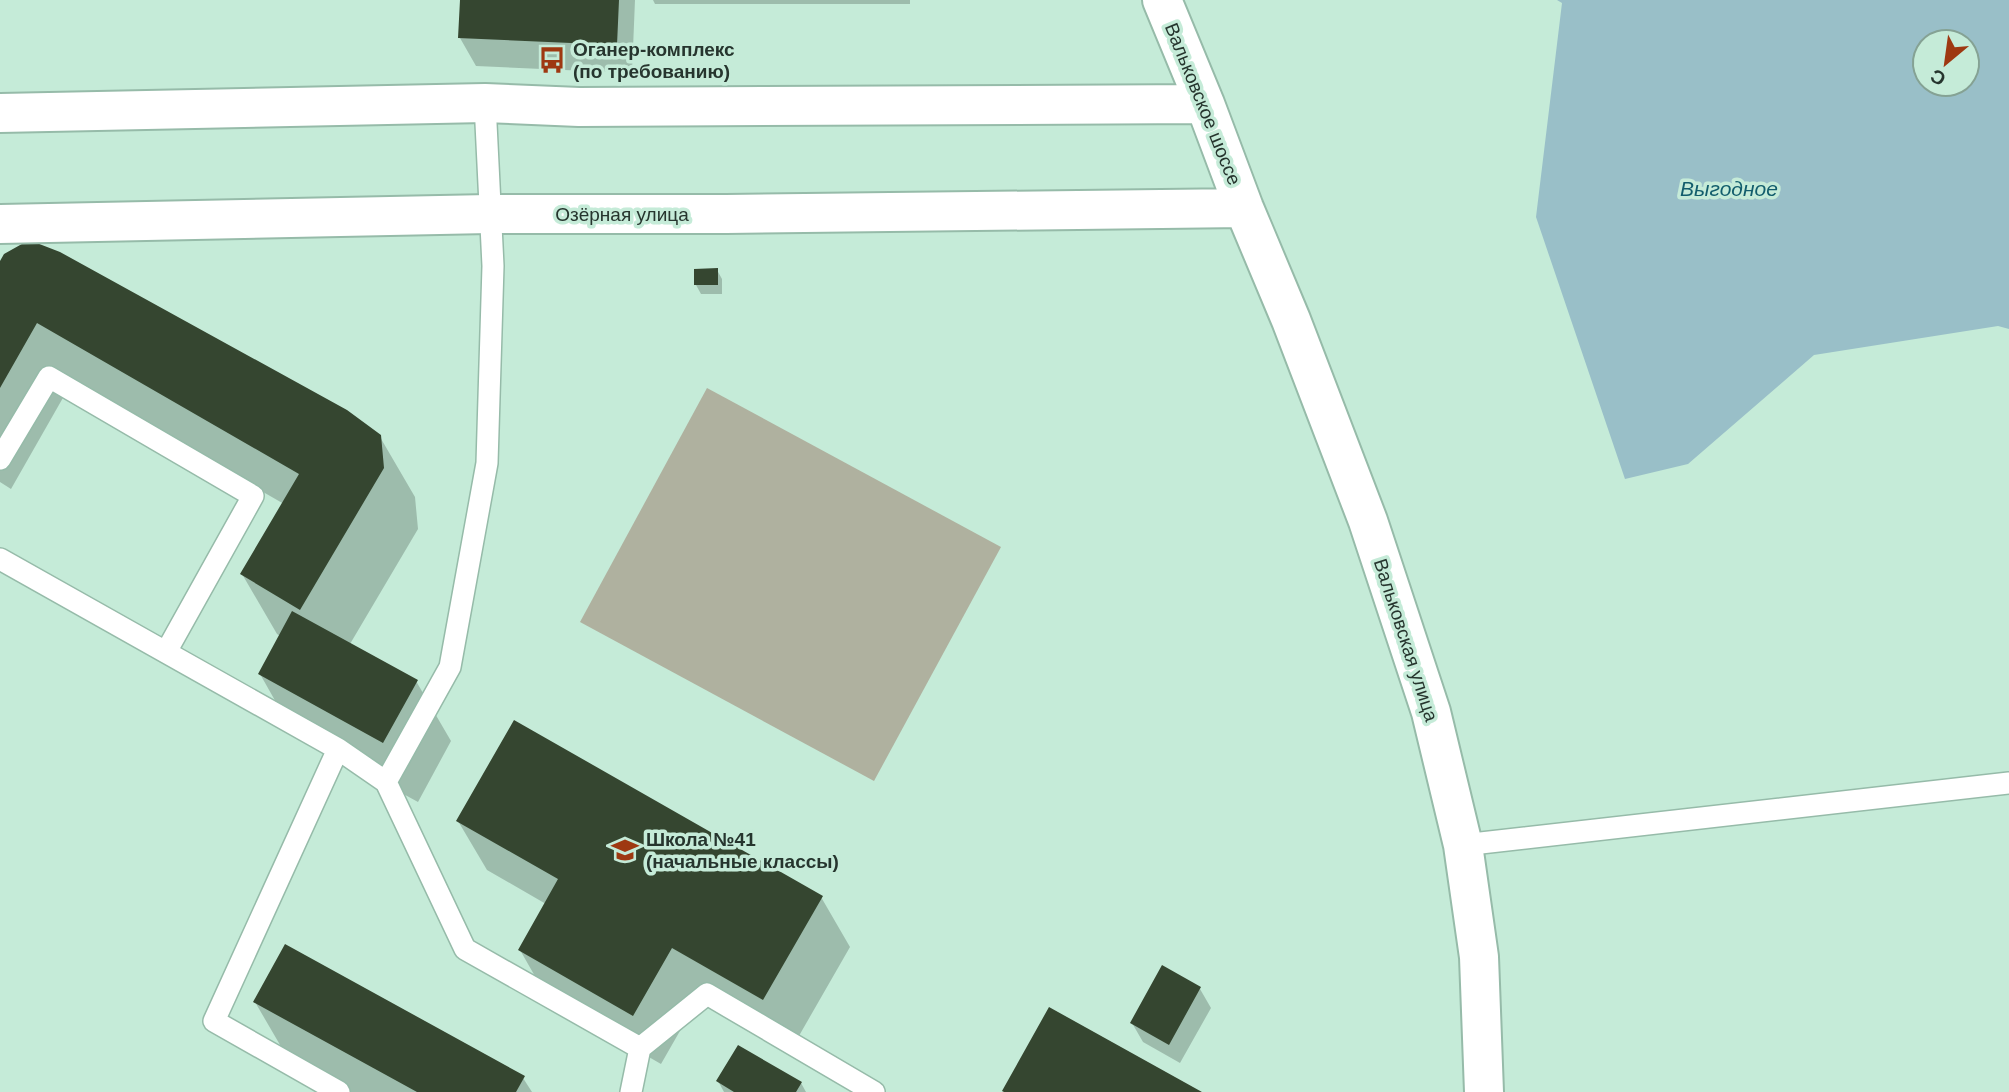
<svg xmlns="http://www.w3.org/2000/svg" width="2009" height="1092" font-family="Helvetica,sans-serif">
<style>
.green{fill:#afb19f}
.water{fill:#99bfc8;fill-rule:evenodd}
.shadow{fill:#0003}
.building{fill:#354630}
.lines{fill:none;stroke-linecap:round;stroke-linejoin:round}
.lane-casing{stroke:#96bba9;stroke-width:24}
.secondary-casing{stroke:#96bba9;stroke-width:42}
.lane{stroke:#fff;stroke-width:21}
.secondary{stroke:#fff;stroke-width:38}
.labels{text-anchor:middle;dominant-baseline:central;stroke-width:7;stroke-linejoin:round;paint-order:stroke}
.poi-label{font-size:19px;font-weight:bold;fill:#26352e;stroke:#c5ebd8;text-anchor:start}
.street-label{font-size:19px;fill:#26352e;stroke:#c5ebd8}
.water-label{font-size:21px;font-style:italic;fill:#125d6c;stroke:#c5ebd8}
</style>
<rect width="100%" height="100%" fill="#c5ebd8"/>
<path class="green" d="M707 388 1001 547 874 781 580 622Z"/>
<path class="water" d="M1557 0H2009V329L1998 326 1814 355 1688 464 1625 479 1536 217 1562 3ZM1925 42H1967V84H1925Z"/>
<path class="shadow" d="M462 0H635L632 73 476 66 460 38Z
M653 0H910V4H655Z
M0 264 380 437 415 497 418 529 350 644 416 681 451 741 418 802 294 734 260 674 280 636 277 634 242 574 284 504 72 382 11 489 0 482Z
M717 270 722 279V294H701L696 285Z
M458 821 821 897 850 947 792 1048 700 996 661 1064 548 999 520 950 546 904 487 870Z
M1200 989 1211 1008 1180 1063 1143 1042 1132 1023Z
M255 1002 523 1078 532 1092H344L290 1062Z
M718 1081 801 1083 806 1092H724Z"/>
<path class="building" d="M460 0H619L617 45 458 38Z
M29 240 60 252 347 410 381 435 384 468 300 610 240 574 299 474 37 323 0 388V261L4 254Z
M718 268V285H694V269Z
M292 611 418 680 383 743 258 674Z
M514 720 823 896 763 1000 672 948 633 1016 518 950 558 879 456 821Z
M285 944 525 1076 516 1092H417L253 1002Z
M1162 965 1201 987 1169 1045 1130 1023Z
M1049 1007 1202 1092H1004L1002 1091Z
M738 1045 802 1082 796 1092H734L716 1081Z"/>
<g class="lines">
<defs>
<path id="lane" d="M0 459 49 377 253 496 166 652
M0 559 338 749 386 782 450 667 487 463 493 266 485 103
M338 749 214 1021 339 1092
M386 782 465 949 640 1048 707 994 874 1092
M1463 845 2009 783
M631 1092 640 1048"/>
<path id="secondary" d="M1162 0 1205 104 1244 208 1291 320 1368 521 1431 712 1463 845 1479 957 1484 1092
M0 113 485 103 579 107 1205 104
M0 224 489 214H726L1244 208"/>
</defs>
<use href="#lane" class="lane-casing"/>
<use href="#secondary" class="secondary-casing"/>
<use href="#lane" class="lane"/>
<use href="#secondary" class="secondary"/>
</g>
<defs>
<symbol id="bus-bare" viewBox="-9 -9 18 18"><path d="M-5-6H5V4H4V6H2V4H-2V6H-4V4H-5ZM-3.5-4V0h7V-4ZM-3.5 1.2v1.5H-2V1.2ZM2 1.2v1.5H3.5V1.2Z" fill="#9e3811" stroke="#c5ebd8" stroke-width="2.5" paint-order="stroke"/></symbol>
<symbol id="school-bare" viewBox="-9 -9 18 18"><path d="M0-5L7-2L0 1L-7-2ZM-4 1L0 2.5L4 1V4Q0 6-4 4Z" fill="#9e3811" stroke="#c5ebd8" stroke-width="2.5" paint-order="stroke"/></symbol>
</defs>
<g fill-rule="evenodd">
<use href="#bus-bare" x="533" y="41" width="38" height="38"/>
<use href="#school-bare" x="606" y="831" width="38" height="38"/>
</g>
<g class="labels">
<g class="poi-label">
<text x="573" y="49">Оганер-комплекс<tspan x="573" dy="22">(по требованию)</tspan></text>
<text x="646" y="839">Школа №41<tspan x="646" dy="22">(начальные классы)</tspan></text>
</g>
<g class="street-label">
<text transform="translate(1203 104) rotate(68)">Вальковское шоссе</text>
<text x="622" y="214">Озёрная улица</text>
<text transform="translate(1406 640) rotate(72)">Вальковская улица</text>
</g>
<g class="water-label">
<text x="1729" y="188">Выгодное</text>
</g>
</g>
<g transform="translate(1946 63) rotate(209)"><circle r="33" fill="#c5ebd8" stroke="#85a294" stroke-width="2"/>
<path d="M0-5L12 26L0 18L-12 26Z" fill="#9e3811"/>
<text y="-10" font-size="19" font-weight="bold" text-anchor="middle" fill="#26352e">С</text>
</g>
</svg>
